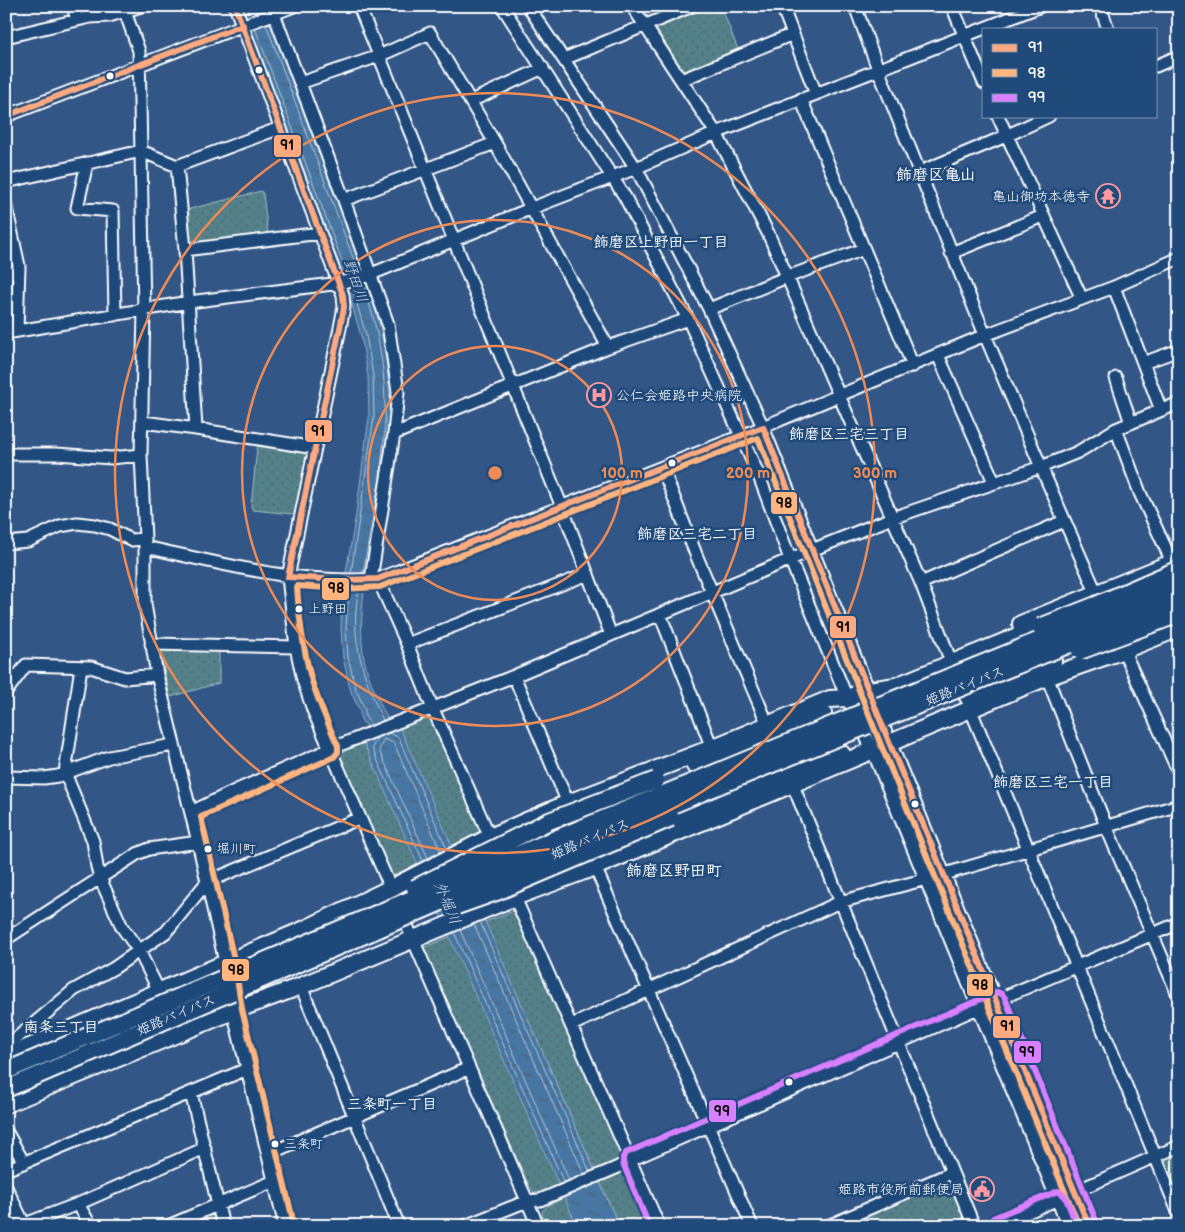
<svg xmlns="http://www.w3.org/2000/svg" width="1185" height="1232" font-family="'Balsamiq Sans','Klee One',sans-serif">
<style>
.grass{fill:url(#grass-dots);stroke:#a8c0c4}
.water{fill:url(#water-ripples);stroke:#91adc8}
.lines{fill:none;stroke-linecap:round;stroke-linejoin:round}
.shore{stroke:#b5c8da;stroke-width:1}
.minor-casing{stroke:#fff;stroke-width:15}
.highway-casing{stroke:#fff;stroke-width:20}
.minor{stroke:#1f4a7a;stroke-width:11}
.highway{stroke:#1f4a7a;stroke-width:16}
.highway-bridge-casing{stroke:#fff;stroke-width:20;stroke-linecap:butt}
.highway-bridge{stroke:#1f4a7a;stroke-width:16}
.bus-1-casing{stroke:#1f4a7a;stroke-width:10}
.bus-2-casing{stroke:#1f4a7a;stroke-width:10}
.bus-3-casing{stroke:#1f4a7a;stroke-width:10}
.bus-1{stroke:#ffa980;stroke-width:6}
.bus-2{stroke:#ffb580;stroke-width:6}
.bus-3{stroke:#d880ff;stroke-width:6}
.ring{fill:none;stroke:#ef8b55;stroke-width:2.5}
.bus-dot{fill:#fff;stroke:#1f4a7a;stroke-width:2}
.labels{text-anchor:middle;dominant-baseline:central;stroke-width:5;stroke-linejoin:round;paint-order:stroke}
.bus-label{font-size:13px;fill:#fff;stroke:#1f4a7a;text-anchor:start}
.poi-label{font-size:14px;fill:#fff;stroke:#1f4a7a;text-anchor:end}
.street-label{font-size:14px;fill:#fff;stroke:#1f4a7a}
.neighbourhood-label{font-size:15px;font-weight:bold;fill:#fff;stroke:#1f4a7a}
.water-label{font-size:15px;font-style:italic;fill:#d1dde8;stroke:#1f4a7a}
.quarter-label{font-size:16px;font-weight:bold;fill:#fff;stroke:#1f4a7a}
.centre{fill:#ef8b55;stroke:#1f4a7a;stroke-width:2.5}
.ring-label{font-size:15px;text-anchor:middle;font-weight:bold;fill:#ef8b55;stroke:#1f4a7a;stroke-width:5;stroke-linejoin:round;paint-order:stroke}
.line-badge{stroke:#1f4a7a;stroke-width:2}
.pale-badge-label{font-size:14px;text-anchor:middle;font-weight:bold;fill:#111}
</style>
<defs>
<pattern id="grass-dots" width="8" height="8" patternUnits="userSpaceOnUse" patternTransform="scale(1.25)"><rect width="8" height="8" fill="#528089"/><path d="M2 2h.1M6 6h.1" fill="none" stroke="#4f666a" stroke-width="1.8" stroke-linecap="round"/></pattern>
<pattern id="water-ripples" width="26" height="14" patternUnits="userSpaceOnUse" patternTransform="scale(1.25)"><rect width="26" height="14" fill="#4776a3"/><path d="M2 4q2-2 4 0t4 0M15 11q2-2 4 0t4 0" fill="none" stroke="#4a5f73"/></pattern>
</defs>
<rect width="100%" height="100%" fill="#325686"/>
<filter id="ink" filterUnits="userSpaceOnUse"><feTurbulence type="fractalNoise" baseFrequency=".02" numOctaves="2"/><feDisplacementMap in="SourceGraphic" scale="10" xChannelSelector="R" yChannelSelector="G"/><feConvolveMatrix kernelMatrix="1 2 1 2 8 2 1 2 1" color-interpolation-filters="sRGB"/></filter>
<g filter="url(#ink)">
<path class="grass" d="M708 6H721L739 52 687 73 682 72 657 33 658 28Z
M261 191 263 194 268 235 194 245 189 241 186 212 190 209Z
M260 445 304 451 307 454 296 510 292 514 253 510 251 507 257 448Z
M219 649V683L170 697 160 650Z
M430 716 482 832 451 847 400 728Z
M364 743 418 863 392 877 340 760 344 750Z
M516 910 624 1158 596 1173 485 922Z
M451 936 561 1189 545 1194 534 1193 529 1186 423 948Z
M1179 1153V1199L1164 1163 1167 1158Z
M626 1171 631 1174 654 1226H619L600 1182Z
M949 1180 969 1226H850L849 1223Z
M565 1197 577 1226H546L543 1219 542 1211 549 1205Z
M211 1212 217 1214 219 1226H181Z"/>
<path class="water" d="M241 6H265L368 283C389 348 396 413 385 481 376 536 356 597 363 653 367 680 382 706 393 730L400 728 619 1226H577L364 743 372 739 365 723H363L360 717V711L351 692 343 658 341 629 342 596 356 514 369 417 368 376 361 336 347 288Z"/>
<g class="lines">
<path class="shore" d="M266 24 358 271
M255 28 347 274
M363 284C377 324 385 365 385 408 386 431 382 454 380 477
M351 573 374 417 373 376 366 335 352 287
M363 573 379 483
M360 586C347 633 364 679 383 720
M349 587 346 628 348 657 356 690 365 709V716L371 725
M389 733 398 737 447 849
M377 738 372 748 423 861
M428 858 379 750 384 739 394 743 441 852
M480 922 590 1172
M474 924 584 1174
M460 930 569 1180
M454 932 564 1183"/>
<defs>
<path id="minor" d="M73 6 77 20
M123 6 139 51 144 310 141 455 145 539V604L157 675 198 842 225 962
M235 6 343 295 344 307 340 328 288 577 296 647 303 680 313 710 538 1226
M271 6 344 200 388 324 398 392 394 434 371 579
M359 6 562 507 611 635
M502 6 625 197 688 319 759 476 790 559 847 698 872 749 1068 1226
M528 6 636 168 709 309 763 427 871 696
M632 6 716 133 768 233 921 583 948 654
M782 6 816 94
M855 6 878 69 985 335 1041 467 1099 599
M952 6 984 83
M1100 6 1108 29
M1178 6 1179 8
M6 37 90 17 109 16 141 6
M564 59 692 6
M1156 66 1179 56
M681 80 793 34
M300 83 379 56 430 33 495 143 608 347
M801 99 913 366
M471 101 543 68
M6 116 294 6
M998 116 1082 299
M87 163 77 208 113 211 115 315
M177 166 185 250 196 429
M920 172 1006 136 1049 116
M6 182 141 151 177 166 280 128
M344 200 495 143
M6 206 19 266 17 331
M185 250 320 233
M951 253 1043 216
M6 274 19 271
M1114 287 1161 410
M709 309 787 277 864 249
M6 333 189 302 340 283 369 275 532 208 636 168 716 133 1041 6
M938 355 994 482
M1143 363 1179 350
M1116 378 1131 423
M143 422 196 429 315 448
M1116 429 1140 493 1172 562
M394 434 608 347 688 319
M6 454H57L111 458 141 455
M662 467 697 557 768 725
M6 543 28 541 60 526 77 523 95 525 110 529 131 540 145 539
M145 547C223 564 298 585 378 579L741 436 985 335 1114 287 1179 258
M378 579 407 644 433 709 493 844
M921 583 1064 521
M660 614 712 748
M151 644 296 647
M407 644 588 574
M1121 645 1179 773
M6 664 9 688
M81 667 65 773 93 841 97 867 100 878 122 927 139 951 159 991
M514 676 568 803
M1047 677 1106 826 1179 997
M6 692 26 665 91 667 125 678 157 675
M970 708 1179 1214
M878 713 1089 1226
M6 777 44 778 58 776 109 757 173 745
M792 783 974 1226
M191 812 239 789 330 749 514 676 812 550 892 518 1041 467 1078 452 1116 429 1179 403
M595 867 752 1226
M512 891 659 1226
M6 939 137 854 149 849 198 842
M301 986 399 1226
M233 1011 285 1226
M572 1025 840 902 945 874 1179 805
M6 1047 74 990 114 968 166 932 207 882 360 818
M191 1093 223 1226
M6 1131 24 1163
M268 1154 469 1068
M6 1170 247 1069
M6 1187 25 1226
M78 1204 91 1226
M25 1224 78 1204 205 1148
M168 1226 274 1181
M465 1226 527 1201 540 1200 616 1168 631 1160 978 1008 1179 923
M828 1226 951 1173
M996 1226 1179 1146"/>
<path id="highway" d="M1021 624 1179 560
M968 697 1053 661
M695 766 760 743 823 713
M671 818 809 760 842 754
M6 1057 305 929 391 888 490 837 568 803 712 748 830 699 847 698 869 690 896 686 1040 627
M6 1104 233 1011 301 986 515 897 595 867 1047 677 1124 650 1179 628"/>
</defs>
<use href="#minor" class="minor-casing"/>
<use href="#highway" class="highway-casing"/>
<use href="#minor" class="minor"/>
<use href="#highway" class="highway"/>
<defs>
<path id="highway-bridge" d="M1040 627 1096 605 1179 569
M1080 651 1179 614
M415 888 549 821 656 780
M454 907 499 891 671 818
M6 1071C395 904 786 742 1179 584
M6 1089 511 872 720 785 1179 600"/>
</defs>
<use href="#highway-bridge" class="highway-bridge-casing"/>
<use href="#highway-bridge" class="highway-bridge"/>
<defs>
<path id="bus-1" d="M235 6 343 295 344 307 340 328 288 577
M6 116 243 25
M763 427 889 742 1089 1226
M288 577 342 580 378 579 763 427"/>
<path id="bus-2" d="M294 1224 242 1009 234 960 201 817 334 757 338 752V746C328 724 318 701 311 678 303 648 299 617 297 586L342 589 380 587 758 438 881 745 1079 1226"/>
<path id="bus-3" d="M993 1218 1058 1191 1065 1196 1076 1223
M649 1226 623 1163V1157L626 1153 997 992 1002 994 1005 998 1097 1223"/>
</defs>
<use href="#bus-1" class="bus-1-casing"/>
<use href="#bus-2" class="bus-2-casing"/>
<use href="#bus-3" class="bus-3-casing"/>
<use href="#bus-1" class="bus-1"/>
<use href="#bus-2" class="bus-2"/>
<use href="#bus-3" class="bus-3"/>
</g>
</g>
<g class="ring">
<circle cx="495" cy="473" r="127"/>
<circle cx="495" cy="473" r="253"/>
<circle cx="495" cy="473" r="380"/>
</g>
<defs>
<symbol id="temple-ring" viewBox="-11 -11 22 22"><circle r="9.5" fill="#1f4a7a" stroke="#ff9aa2" stroke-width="1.5"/><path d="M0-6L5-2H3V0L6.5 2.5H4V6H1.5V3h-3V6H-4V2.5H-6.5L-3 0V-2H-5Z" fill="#ff9aa2"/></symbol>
<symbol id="hospital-ring" viewBox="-11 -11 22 22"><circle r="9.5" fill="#1f4a7a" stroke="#ff9aa2" stroke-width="1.5"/><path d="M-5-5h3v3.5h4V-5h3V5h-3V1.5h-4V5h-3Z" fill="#ff9aa2"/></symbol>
<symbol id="civic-ring" viewBox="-11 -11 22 22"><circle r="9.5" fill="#1f4a7a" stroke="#ff9aa2" stroke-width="1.5"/><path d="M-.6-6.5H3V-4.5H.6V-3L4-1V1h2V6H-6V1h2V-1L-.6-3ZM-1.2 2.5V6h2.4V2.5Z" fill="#ff9aa2"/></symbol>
</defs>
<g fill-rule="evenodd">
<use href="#temple-ring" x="1094" y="182" width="28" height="28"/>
<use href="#hospital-ring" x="585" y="381" width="28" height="28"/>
<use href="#civic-ring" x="968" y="1175" width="28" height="28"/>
</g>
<g class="bus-dot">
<circle cx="259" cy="70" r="4.5"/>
<circle cx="110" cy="76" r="4.5"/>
<circle cx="672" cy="463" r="4.5"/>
<circle cx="299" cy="609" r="4.5"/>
<circle cx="915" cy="804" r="4.5"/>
<circle cx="208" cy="849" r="4.5"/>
<circle cx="789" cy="1082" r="4.5"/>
<circle cx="275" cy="1144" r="4.5"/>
</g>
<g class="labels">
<g class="bus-label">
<text x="308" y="609">上野田</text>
<text x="217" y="849">堀川町</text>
<text x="284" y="1144">三条町</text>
</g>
<g class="poi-label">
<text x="1090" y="196">亀山御坊本徳寺</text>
<text x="616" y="395" text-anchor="start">公仁会姫路中央病院</text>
<text x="964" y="1189">姫路市役所前郵便局</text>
</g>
<g class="street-label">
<text transform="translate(965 686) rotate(-22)">姫路バイパス</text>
<text transform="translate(590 839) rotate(-23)">姫路バイパス</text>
<text transform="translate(176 1015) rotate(-23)">姫路バイパス</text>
</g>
<g class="neighbourhood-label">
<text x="661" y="242">飾磨区上野田一丁目</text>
<text x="849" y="434">飾磨区三宅三丁目</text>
<text x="697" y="534">飾磨区三宅二丁目</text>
<text x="1053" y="782">飾磨区三宅一丁目</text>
<text x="61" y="1027">南条三丁目</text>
<text x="392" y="1104">三条町一丁目</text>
</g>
<g class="water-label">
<text transform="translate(355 281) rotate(71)">野田川</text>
<text transform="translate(447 903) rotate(67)">外堀川</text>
</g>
<g class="quarter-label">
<text x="936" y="175">飾磨区亀山</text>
<text x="674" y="871">飾磨区野田町</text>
</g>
</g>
<circle cx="495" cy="473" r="8" class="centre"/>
<g class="ring-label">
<text x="622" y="478">100 m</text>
<text x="748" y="478">200 m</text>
<text x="875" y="478">300 m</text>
</g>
<g class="line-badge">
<rect x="273" y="134" width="29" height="24" rx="5" fill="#ffa980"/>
<rect x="304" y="419" width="29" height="24" rx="5" fill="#ffa980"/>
<rect x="770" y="491" width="28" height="24" rx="5" fill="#ffb580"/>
<rect x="321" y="577" width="29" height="24" rx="5" fill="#ffb580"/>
<rect x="829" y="615" width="28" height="24" rx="5" fill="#ffa980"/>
<rect x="221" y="958" width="29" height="24" rx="5" fill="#ffb580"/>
<rect x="966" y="973" width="28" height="24" rx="5" fill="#ffb580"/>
<rect x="992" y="1015" width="29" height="24" rx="5" fill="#ffa980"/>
<rect x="1013" y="1040" width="29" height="24" rx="5" fill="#d880ff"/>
<rect x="708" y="1099" width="29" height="24" rx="5" fill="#d880ff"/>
</g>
<g class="pale-badge-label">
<text x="287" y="150">91</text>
<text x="318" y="436">91</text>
<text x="784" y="508">98</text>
<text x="336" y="593">98</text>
<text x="843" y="632">91</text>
<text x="236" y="975">98</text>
<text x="980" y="990">98</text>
<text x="1007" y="1031">91</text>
<text x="1027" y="1057">99</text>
<text x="722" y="1116">99</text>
</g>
<rect width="1185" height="1232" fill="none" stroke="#1f4a7a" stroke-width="25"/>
<rect x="12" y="12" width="1160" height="1207" fill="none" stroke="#fff" stroke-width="2" filter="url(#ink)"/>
<rect x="982" y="28" width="175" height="90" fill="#1f4a7a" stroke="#7992af"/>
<rect x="992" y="44" width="25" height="8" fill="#ffa980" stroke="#7992af"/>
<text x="1028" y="52" font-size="15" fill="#ffffff">91</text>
<rect x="992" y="69" width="25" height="8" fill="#ffb580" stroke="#7992af"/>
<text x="1028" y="78" font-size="15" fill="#ffffff">98</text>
<rect x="992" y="94" width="25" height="8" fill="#d880ff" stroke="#7992af"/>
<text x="1028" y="102" font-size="15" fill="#ffffff">99</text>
</svg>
